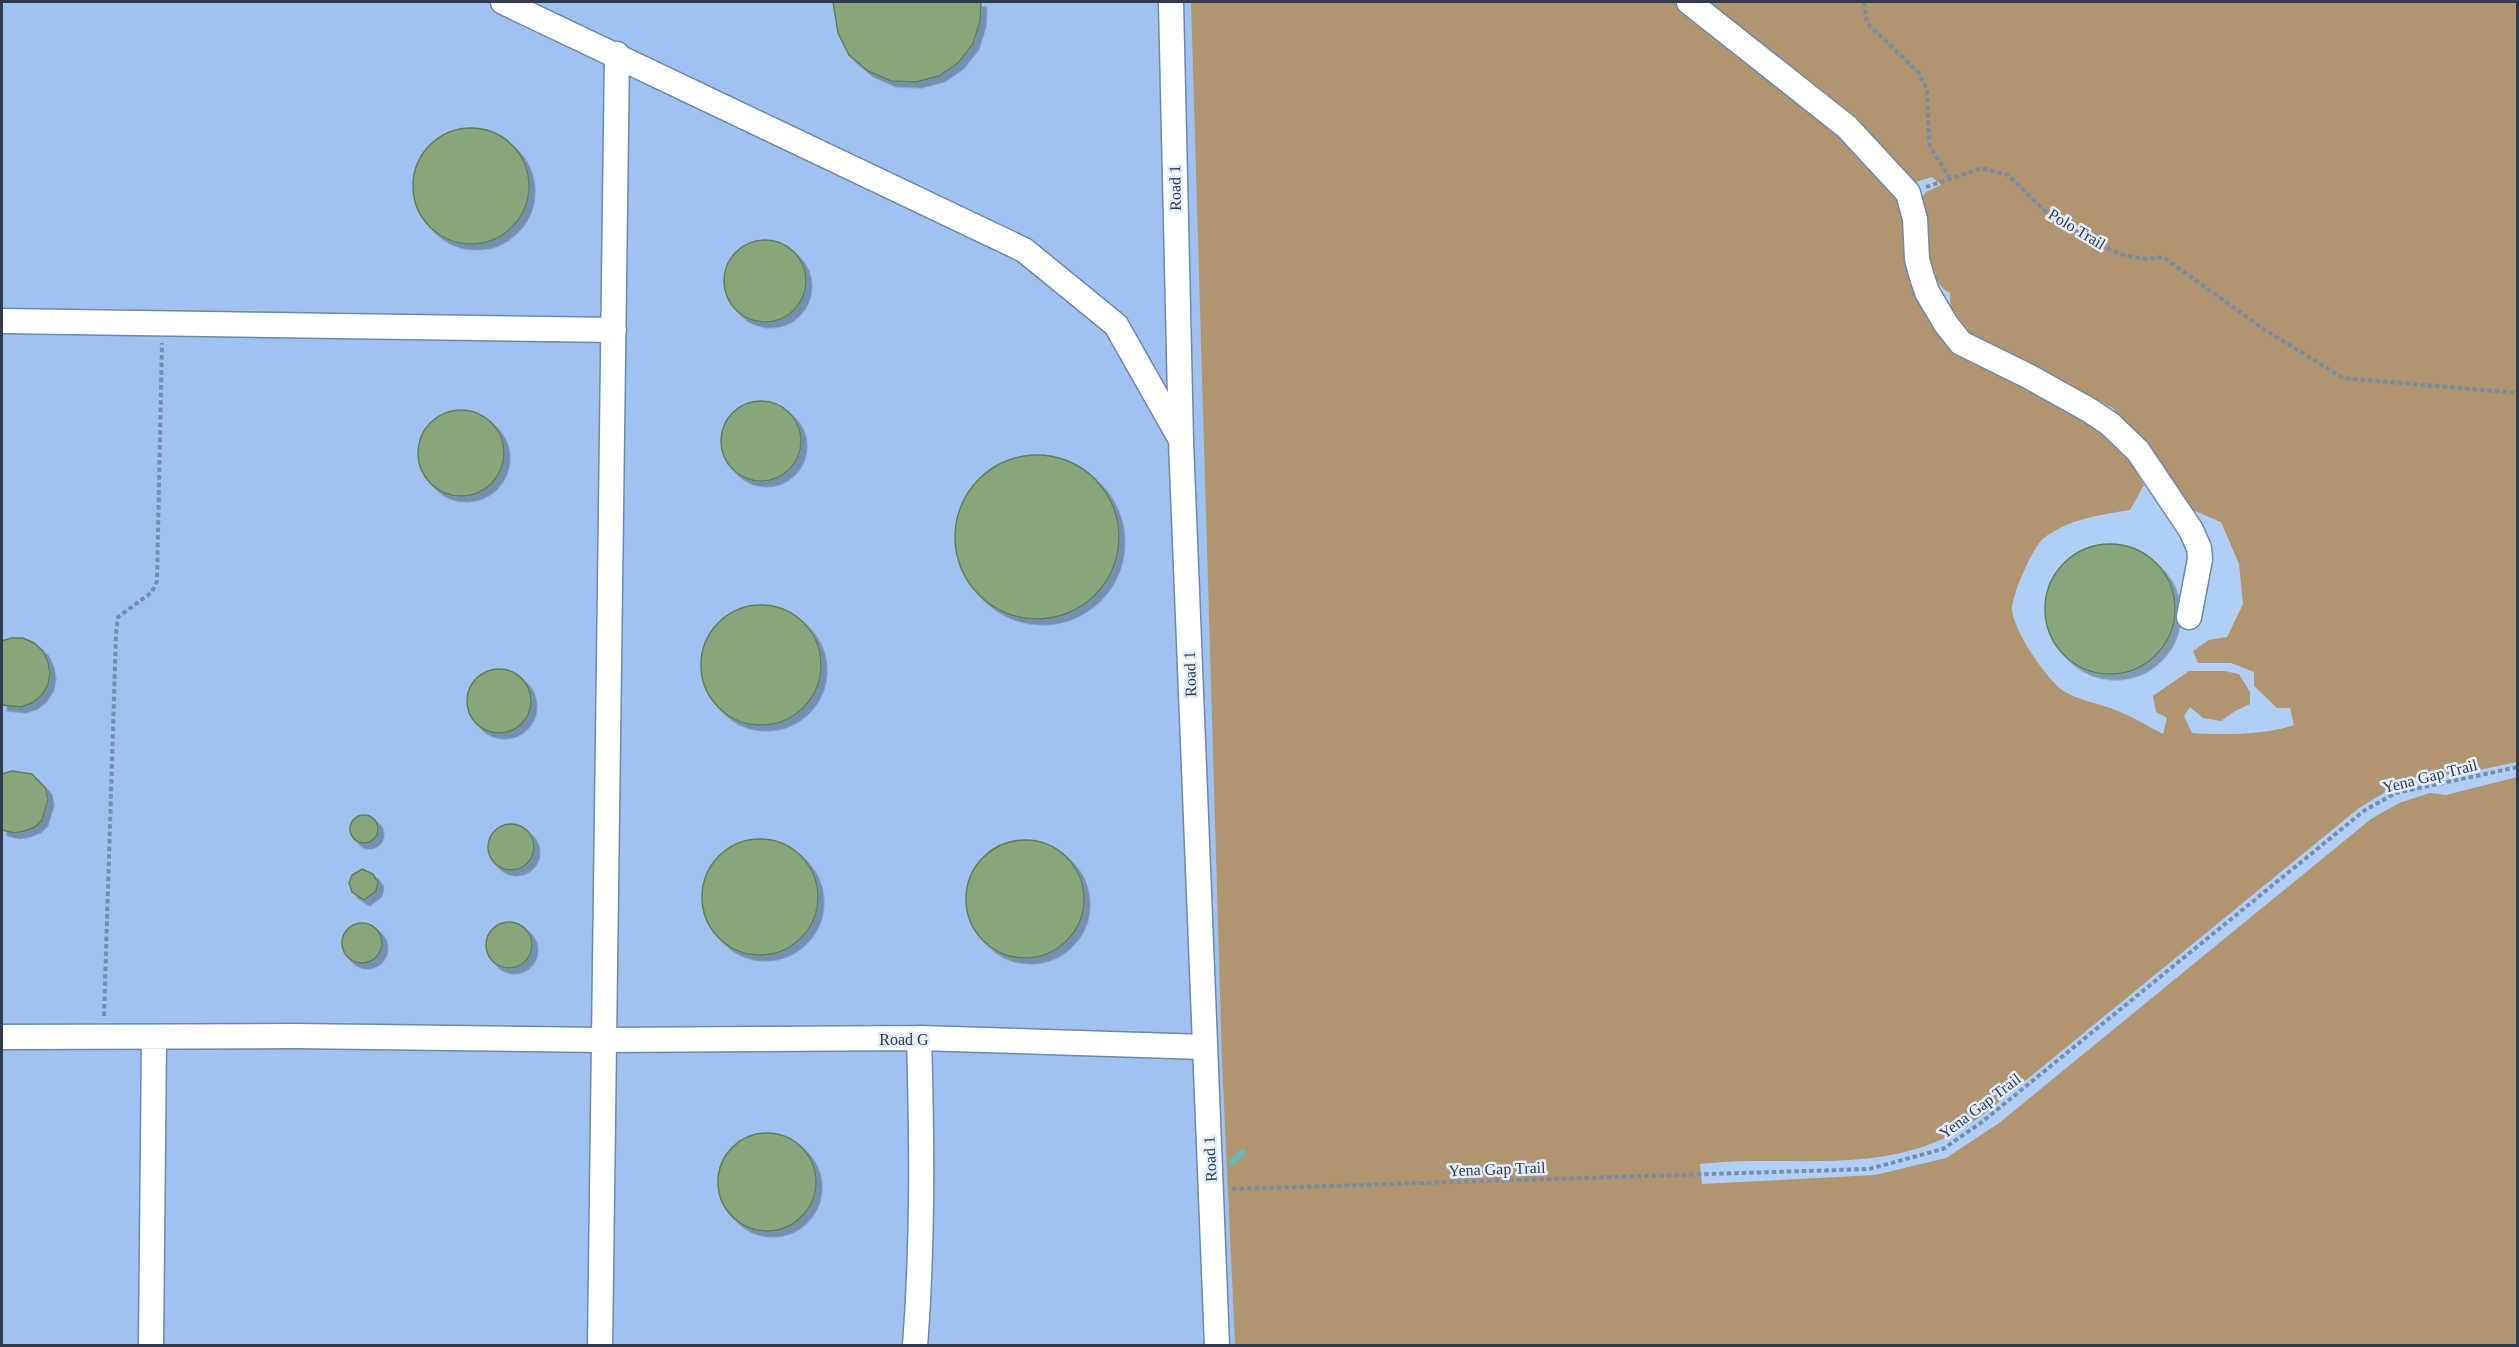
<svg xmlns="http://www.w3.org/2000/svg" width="2519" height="1347" font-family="'Times New Roman',serif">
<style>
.built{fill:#a0c2f1}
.green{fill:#b1956e}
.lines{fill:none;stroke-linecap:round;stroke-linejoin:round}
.stream{stroke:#63baba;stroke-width:6}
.building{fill:#89a57c;stroke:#647e57;stroke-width:1.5;filter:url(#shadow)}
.minor-casing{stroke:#6c88ad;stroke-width:27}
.path{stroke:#778dab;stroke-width:4;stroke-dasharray:4.5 3;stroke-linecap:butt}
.minor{stroke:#fff;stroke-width:24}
.labels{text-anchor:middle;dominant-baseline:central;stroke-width:5;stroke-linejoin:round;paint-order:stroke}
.street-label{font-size:16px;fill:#303c4d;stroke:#e2eeff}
</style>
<defs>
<filter id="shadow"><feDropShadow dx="5.5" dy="5.5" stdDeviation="0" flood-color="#0004"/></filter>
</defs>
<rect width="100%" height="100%" fill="#b0cff7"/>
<path class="built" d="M2 2H1191L1222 1063 1235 1345 2 1346Z"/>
<path class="green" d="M1191 2H1678L1808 104 1892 183 1906 209 1930 318 2114 434 2144 485 2130 510C2100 515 2069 519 2044 538 2033 546 2012 595 2012 609 2013 630 2045 677 2062 690 2078 701 2100 703 2118 711 2133 717 2148 726 2163 734L2167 718 2156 712 2153 696 2189 671H2224L2239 674 2250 692V704L2235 711 2221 721 2203 718 2190 707 2184 716 2192 733C2220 735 2268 735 2294 725L2290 708H2277L2254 686V672L2231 663H2198L2193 651 2209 640 2227 637 2243 604 2239 564 2221 522 2190 509 2152 450 2136 437 2113 408 1978 343 1959 327 1951 313 1950 293C1924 280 1923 229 1919 202L1926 192 1941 185 1932 177 1909 184 1702 2H2517V762L2460 774 2430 775 2409 778 2359 808 2014 1090C1995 1104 1976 1122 1955 1133 1874 1176 1786 1154 1700 1164L1702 1184 1875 1175 1946 1158 1999 1123 2371 819 2399 803 2430 793 2446 795 2517 777V1345H1235L1222 1063Z"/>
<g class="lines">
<path class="stream" d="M1232 1162 1243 1152"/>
</g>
<path class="building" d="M833 2H981L980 21 973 44 958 63 939 76 916 82 891 81 868 71 849 55 838 33Z
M413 186a58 58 0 1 1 116 0a58 58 0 1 1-116 0Z
M724 281a41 41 0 1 1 82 0a41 41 0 1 1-82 0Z
M721 441a40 40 0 1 1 80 0a40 40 0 1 1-80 0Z
M418 453a43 43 0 1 1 86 0a43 43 0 1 1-86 0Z
M955 537a82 82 0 1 1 164 0a82 82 0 1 1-164 0Z
M2045 609a65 65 0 1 1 130 0a65 65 0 1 1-130 0Z
M701 665a60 60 0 1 1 120 0a60 60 0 1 1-120 0Z
M11 638H23L34 643 43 651 48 662 50 673 48 685 41 696 32 703 21 707 2 705V641Z
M467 701a32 32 0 1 1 64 0a32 32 0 1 1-64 0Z
M12 771 32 774 46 789 48 800 42 820 35 827 25 831 14 833 2 830V774Z
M350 829a14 14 0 1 1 28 0a14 14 0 1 1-28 0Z
M488 847a23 23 0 1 1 46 0a23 23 0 1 1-46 0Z
M702 897a58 58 0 1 1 116 0a58 58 0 1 1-116 0Z
M966 899a59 59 0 1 1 118 0a59 59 0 1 1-118 0Z
M362 869 373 874 378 882 376 891 364 900 352 892 349 883 352 875Z
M486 945a23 23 0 1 1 46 0a23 23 0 1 1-46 0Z
M342 943a20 20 0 1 1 40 0a20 20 0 1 1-40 0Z
M718 1182a49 49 0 1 1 98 0a49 49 0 1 1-98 0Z"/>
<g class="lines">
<defs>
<path id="minor" d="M503 2 1024 250 1116 325 1180 438
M1171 2 1181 441 1217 1346
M1689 2 1847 127 1908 193 1915 219 1917 259 1921 274 1927 292 1946 324 1961 343 2028 376 2089 410 2110 424 2138 451 2191 530 2199 548 2200 559 2189 617
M2 321 614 330
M2 1037 294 1036 603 1040 919 1038 1205 1047
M151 1346 154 1038
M600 1346 617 54
M915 1346C923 1243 922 1141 919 1038"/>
</defs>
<use href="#minor" class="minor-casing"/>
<path class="path" d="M1864 2 1867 23 1919 73 1927 90 1929 144 1950 179
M1926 187 1982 168 2008 175 2044 210 2080 234 2119 254 2145 259 2163 257 2265 330 2343 378 2518 393
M104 1016 116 634 118 617 152 592 157 581 162 343
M1232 1189 1869 1169 1943 1149 1982 1122 2365 810 2396 793 2518 767"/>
<use href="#minor" class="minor"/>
</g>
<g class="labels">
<g class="street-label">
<text transform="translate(1175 188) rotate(-91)">Road 1</text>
<text transform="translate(2077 229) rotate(31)">Polo Trail</text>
<text transform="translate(1190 674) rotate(-92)">Road 1</text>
<text transform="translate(2430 776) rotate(-14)">Yena Gap Trail</text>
<text x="904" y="1039">Road G</text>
<text transform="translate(1980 1106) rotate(-37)">Yena Gap Trail</text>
<text transform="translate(1210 1159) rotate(-93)">Road 1</text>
<text transform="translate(1497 1169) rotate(-2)">Yena Gap Trail</text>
</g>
</g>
<rect width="2519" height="1347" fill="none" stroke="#303c4d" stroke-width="6"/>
</svg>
